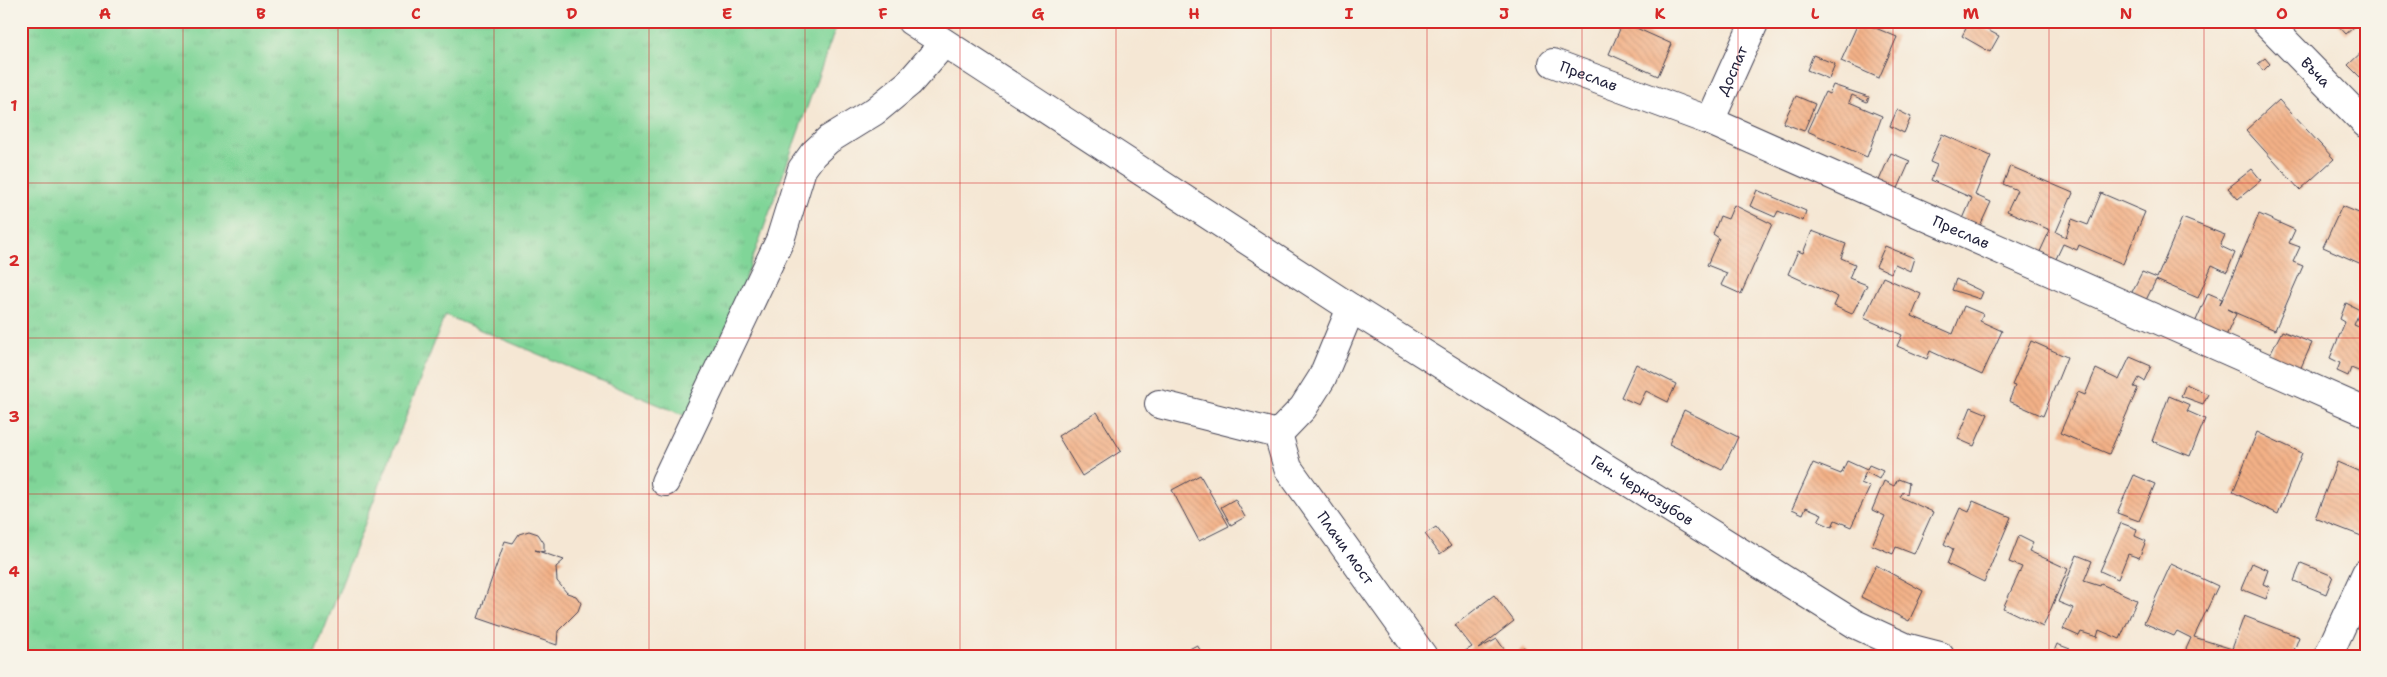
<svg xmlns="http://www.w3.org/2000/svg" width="2387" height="677" font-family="'Shantell Sans',sans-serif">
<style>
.grass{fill:url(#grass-tufts);stroke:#517c6a}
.building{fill:url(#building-back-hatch)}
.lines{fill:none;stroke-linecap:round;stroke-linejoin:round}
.minor-casing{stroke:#424052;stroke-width:30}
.minor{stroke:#fff;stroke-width:28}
.grid{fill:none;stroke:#d62828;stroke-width:1;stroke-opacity:0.55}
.labels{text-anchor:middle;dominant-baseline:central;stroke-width:4.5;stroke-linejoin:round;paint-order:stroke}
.street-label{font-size:15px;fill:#22223b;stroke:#f7f3e8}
.neatline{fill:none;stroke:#d62828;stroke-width:2}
.grid-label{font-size:16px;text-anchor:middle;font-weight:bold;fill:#d62828}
</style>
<defs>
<pattern id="grass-tufts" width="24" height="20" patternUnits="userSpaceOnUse" patternTransform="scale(1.25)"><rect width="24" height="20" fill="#80d598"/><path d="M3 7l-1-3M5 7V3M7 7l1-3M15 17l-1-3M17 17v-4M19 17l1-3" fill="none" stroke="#6eb784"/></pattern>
<pattern id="building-back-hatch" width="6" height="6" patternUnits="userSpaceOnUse" patternTransform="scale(1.25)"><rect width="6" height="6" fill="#f3b187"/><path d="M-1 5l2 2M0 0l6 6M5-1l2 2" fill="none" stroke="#d09875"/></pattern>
</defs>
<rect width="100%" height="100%" fill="#f7f3e8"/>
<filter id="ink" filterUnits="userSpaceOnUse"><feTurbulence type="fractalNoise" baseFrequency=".02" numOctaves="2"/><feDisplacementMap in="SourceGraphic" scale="10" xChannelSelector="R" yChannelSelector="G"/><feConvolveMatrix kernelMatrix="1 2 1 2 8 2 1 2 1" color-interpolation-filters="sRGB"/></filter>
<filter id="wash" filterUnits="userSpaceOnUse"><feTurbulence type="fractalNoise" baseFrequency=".0096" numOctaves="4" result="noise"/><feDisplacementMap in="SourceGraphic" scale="20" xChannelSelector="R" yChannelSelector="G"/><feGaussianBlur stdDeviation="1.12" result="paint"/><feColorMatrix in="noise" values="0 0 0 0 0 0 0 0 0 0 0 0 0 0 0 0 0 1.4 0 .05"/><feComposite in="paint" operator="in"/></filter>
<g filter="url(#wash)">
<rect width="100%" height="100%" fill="#f5e7d4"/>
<path class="grass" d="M21 21H838L695 420 445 315 314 656H21Z"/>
<g id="blocks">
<path class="building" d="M1859 21 1897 37 1879 78 1841 61Z
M1970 21 1999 36 1990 52 1962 36Z
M2334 21H2361L2346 34Z
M1623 22 1672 44 1658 76 1609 54Z
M2366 48V73L2361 78 2348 65Z
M1813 55 1835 64 1829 79 1807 70Z
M2265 58 2270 64 2263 71 2258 64Z
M1833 85 1869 97 1867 102 1852 95 1849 102 1882 116 1867 157 1807 131 1825 92 1829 94Z
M1796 96 1815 104 1804 131 1783 123Z
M2279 100 2334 159 2300 190 2246 130Z
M1897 110 1911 117 1904 133 1890 126Z
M1942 134 1991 156 1975 195 1991 202 1979 228 1962 221 1972 198 1931 180 1937 165 1930 162Z
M1891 153 1910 161 1896 193 1877 185Z
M2010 166 2073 193 2056 232 2066 237 2072 219 2088 225 2101 193 2145 212 2123 264 2079 245 2077 250 2063 244 2054 263 2038 256 2050 230 2007 211 2017 190 2003 184Z
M2252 169 2261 180 2238 199 2228 188Z
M1757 190 1806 211 1803 221 1778 211 1775 217 1750 206Z
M1734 205 1772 224 1741 294 1721 285 1727 273 1707 265 1719 238 1713 234 1720 216 1728 219Z
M2342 206 2366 216V266L2323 247Z
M2259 214 2295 230 2289 243 2300 247 2293 262 2303 266 2275 330 2227 309 2236 314 2225 338 2194 325 2208 293 2222 299 2220 305Z
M2182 218 2225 235 2220 246 2235 253 2227 272 2212 265 2198 298 2156 280 2144 304 2129 298 2142 272 2157 278Z
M1812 231 1846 244 1841 258 1855 264 1849 278 1867 285 1852 314 1834 306 1838 297 1788 274 1798 251 1803 253Z
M1885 246 1914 258 1910 271 1895 264 1891 273 1876 266Z
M1883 277 1921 294 1912 316 1953 334 1964 306 1983 314 1980 321 2002 331 1982 375 1930 351 1927 359 1897 346 1902 335 1864 318Z
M1956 279 1983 292 1980 299 1952 290Z
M2346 303 2360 310 2354 325 2366 330V374L2351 368 2348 376 2337 371 2340 363 2330 358 2345 322 2340 319Z
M2282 331 2312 343 2298 374 2268 359Z
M2031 341 2067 357 2043 416 2009 401 2015 386 2012 385Z
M2130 357 2151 366 2144 381 2139 378 2134 387 2138 388 2109 454 2060 433 2078 392 2085 395 2096 369 2119 380Z
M1636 364 1676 384 1668 402 1646 391 1639 405 1621 397Z
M2186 384 2208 394 2203 404 2181 396Z
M2169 396 2190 405 2187 411 2205 419 2190 456 2152 441Z
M1971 407 1988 414 1974 446 1958 439Z
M1684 410 1738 437 1722 470 1669 444Z
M1097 412 1121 451 1082 476 1058 436Z
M2257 432 2302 453 2278 514 2233 492Z
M1847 461 1867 470 1869 465 1883 471 1879 479 1866 472 1861 483 1870 487 1851 527 1835 520 1832 527 1818 521 1822 514 1806 507 1803 514 1792 509 1813 463 1841 474Z
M2337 462 2365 474 2362 482 2366 483 2364 537 2315 518Z
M1200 475 1229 526 1199 541 1172 490Z
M2134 475 2155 484 2139 521 2117 513Z
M1898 479 1909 483 1907 494 1903 492 1900 497 1933 512 1914 554 1896 547 1893 554 1872 545 1885 516 1872 510 1884 481 1894 486Z
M1235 499 1245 517 1231 525 1221 507Z
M1973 501 2011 517 1984 582 1947 564 1953 549 1944 544 1960 508 1969 512Z
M2121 523 2137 529 2135 536 2146 541 2139 558 2128 554 2118 579 2100 571Z
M1436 527 1451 546 1440 554 1425 534Z
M529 531 538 534 544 543V552L535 550 564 560 556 567 557 581 567 593 576 596 581 603 578 611 558 631 557 645 478 618 505 541 513 543 519 534Z
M2019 536 2033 543 2029 551 2068 569 2043 627 2003 608 2022 567 2009 562Z
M2077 555 2092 561 2084 581 2100 586 2101 584 2137 600 2120 639 2099 630 2097 637 2081 632 2079 636 2063 629 2073 608 2058 602Z
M2252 563 2268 570 2263 584 2270 587 2266 599 2241 589Z
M2301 563 2333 576 2326 594 2294 581Z
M2171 564 2218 586 2194 637 2232 649 2244 616 2299 637 2292 656H2183L2191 638 2177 631 2174 636 2144 623Z
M1876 565 1923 591 1909 621 1861 597Z
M1494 595 1514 621 1478 649 1497 639 1509 656H1465L1462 653 1472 647 1455 625Z
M2057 644 2088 656H2052Z
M1197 645 1204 656H1176Z
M1524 647 1530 656H1511Z"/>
</g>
</g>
<g filter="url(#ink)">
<use href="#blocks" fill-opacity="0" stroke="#424052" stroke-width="1"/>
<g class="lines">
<defs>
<g id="minor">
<path id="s1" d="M911 21 1351 308 1855 624 1905 647 1940 656"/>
<path id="s2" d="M2265 21 2366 124"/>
<path id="s3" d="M1553 63 1710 121 2366 412"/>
<path id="s4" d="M1710 121 1755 21"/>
<path d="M1159 404 1278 434 1303 408 1322 378 1351 308"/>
<path id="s5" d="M1278 434 1288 468 1423 656"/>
<path d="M665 482 780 240 802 169 813 154 828 140 875 111 909 83 944 43"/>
<path d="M2328 656 2366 573"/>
</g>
</defs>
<use href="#minor" class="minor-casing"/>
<use href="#minor" class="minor"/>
</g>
</g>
<path class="grid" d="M183 21V656M338 21V656M494 21V656M649 21V656M805 21V656M960 21V656M1116 21V656M1271 21V656M1427 21V656M1582 21V656M1738 21V656M1893 21V656M2049 21V656M2204 21V656M21 183H2366M21 338H2366M21 494H2366"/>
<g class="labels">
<g class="street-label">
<text stroke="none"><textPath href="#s4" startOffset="55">Доспат</textPath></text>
<text stroke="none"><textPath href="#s2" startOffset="72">Въча</textPath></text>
<text stroke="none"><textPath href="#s3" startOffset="38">Преслав</textPath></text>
<text stroke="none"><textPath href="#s3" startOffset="442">Преслав</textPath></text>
<text stroke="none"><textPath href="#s1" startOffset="869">Ген. Чернозубов</textPath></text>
<text stroke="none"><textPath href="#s5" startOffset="134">Плачи мост</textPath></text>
</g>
</g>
<rect width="2387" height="677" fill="none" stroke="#f7f3e8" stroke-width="55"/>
<rect x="28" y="28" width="2332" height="622" class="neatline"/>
<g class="grid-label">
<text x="105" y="19">A</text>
<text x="261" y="19">B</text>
<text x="416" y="19">C</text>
<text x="572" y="19">D</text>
<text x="727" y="19">E</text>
<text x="883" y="19">F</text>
<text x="1038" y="19">G</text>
<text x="1194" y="19">H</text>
<text x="1349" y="19">I</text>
<text x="1504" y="19">J</text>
<text x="1660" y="19">K</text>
<text x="1815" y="19">L</text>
<text x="1971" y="19">M</text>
<text x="2126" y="19">N</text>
<text x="2282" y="19">O</text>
<text x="14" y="111">1</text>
<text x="14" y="266">2</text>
<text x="14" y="422">3</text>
<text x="14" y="577">4</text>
</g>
</svg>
